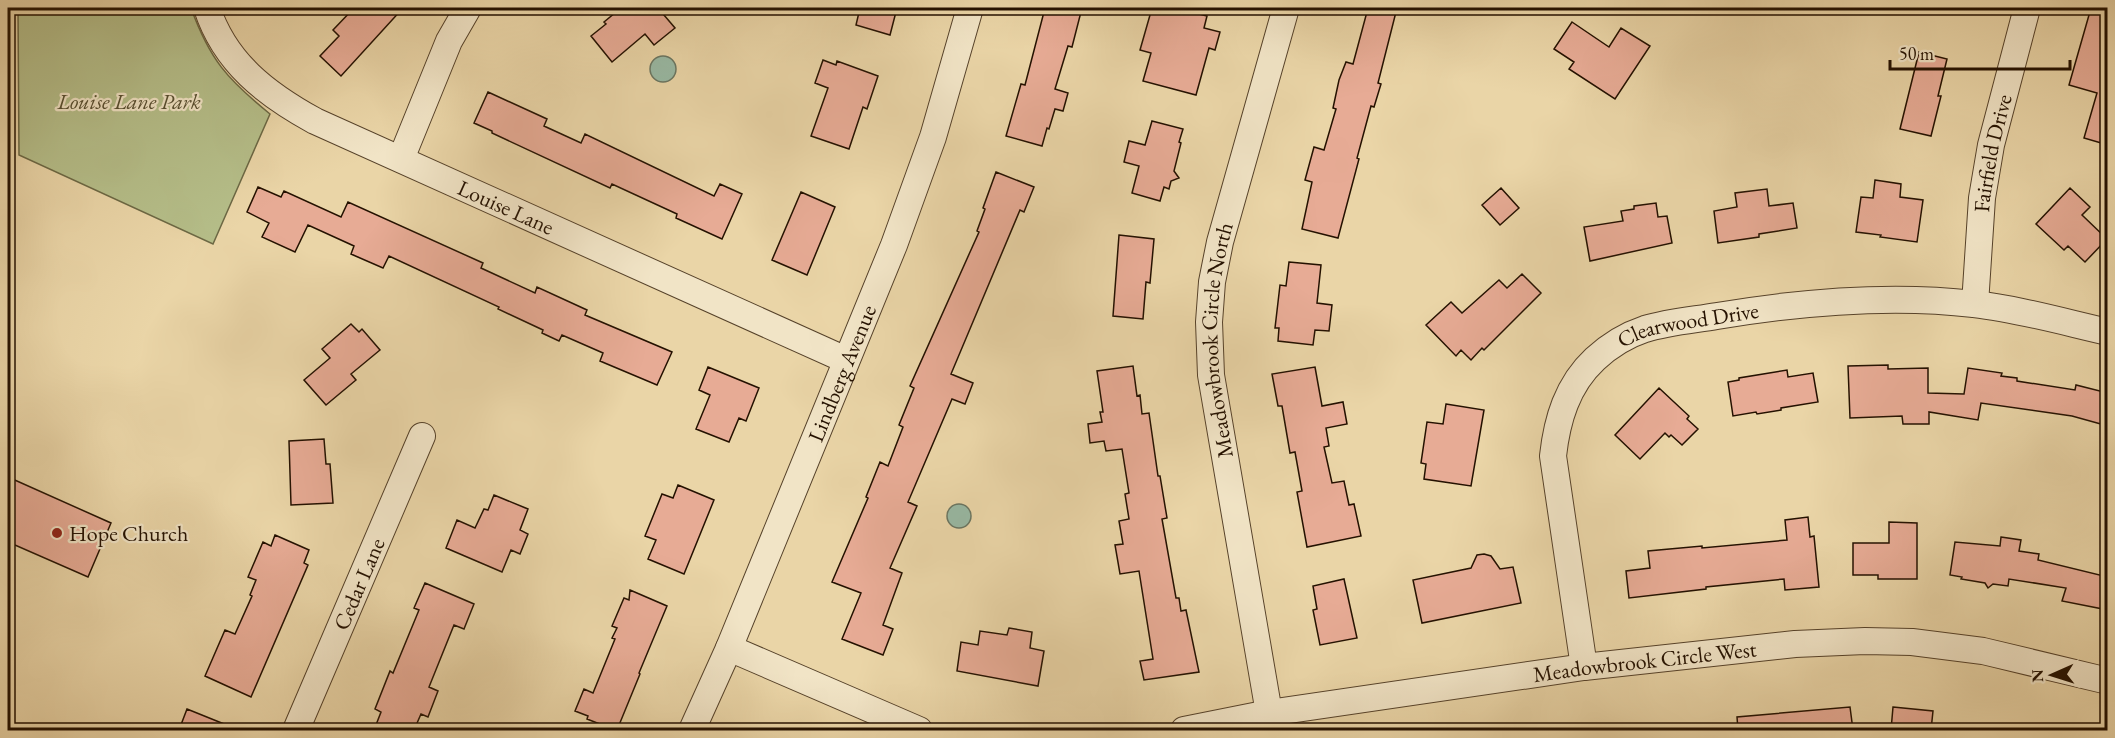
<svg xmlns="http://www.w3.org/2000/svg" width="2115" height="738" font-family="'EB Garamond',serif">
<style>
.green{fill:#b5be89;stroke:#6c6844;stroke-width:1.5}
.water{fill:#98b9a4;stroke:#6a7662;stroke-width:1.5}
.building{fill:#e7ab95;stroke:#241100;stroke-width:1.5}
.lines{fill:none;stroke-linecap:round;stroke-linejoin:round}
.minor-casing{stroke:#56422a;stroke-width:28}
.minor{stroke:#f1e4c6;stroke-width:26}
.poi-dot{fill:#8f2418;stroke:#f1e4c6;stroke-width:2}
.labels{text-anchor:middle;dominant-baseline:central;stroke-width:4.5;stroke-linejoin:round;paint-order:stroke}
.park-label{font-size:22px;font-style:italic;fill:#574e30;stroke:#f1e4c6}
.street-label{font-size:22px;fill:#241100;stroke:#f1e4c6}
.poi-label{font-size:22px;fill:#241100;stroke:#f1e4c6;text-anchor:start}
</style>
<rect width="100%" height="100%" fill="#ead5a7"/>
<filter id="stains"><feTurbulence type="fractalNoise" baseFrequency=".00333" numOctaves="4"/><feColorMatrix values="0 0 0 0 .2 0 0 0 0 .09 0 0 0 0 .02 0 0 0 .5 -.17"/></filter>
<radialGradient id="worn" r=".72"><stop offset=".6" stop-color="#630" stop-opacity="0"/><stop offset="1" stop-color="#630" stop-opacity=".3"/></radialGradient>
<path class="green" d="M18 8H191C210 60 227 79 270 114L213 244 19 155Z"/>
<path class="water" d="M650 69a13 13 0 1 1 26 0a13 13 0 1 1-26 0Z
M947 516a12 12 0 1 1 24 0a12 12 0 1 1-24 0Z"/>
<path class="building" d="M354 8H403L341 76 320 56 339 36 333 30Z
M621 8H658L675 28 654 45 645 34 612 62 591 36 606 24 604 22Z
M860 8H897L890 35 856 25Z
M1045 8H1082L1072 47 1068 46 1055 89 1068 93 1063 111 1055 109 1049 129 1047 128 1042 146 1006 136 1021 84 1025 85Z
M1152 8H1175L1207 16 1204 28 1220 32 1215 50 1209 48 1196 95 1143 81 1151 53 1140 50Z
M1368 8H1397L1378 83 1381 84 1374 107 1371 106 1357 158 1359 159 1338 238 1302 229 1312 182 1305 180 1314 147 1324 150 1336 109 1333 108 1339 80 1346 62 1353 64Z
M2091 8H2108V145L2084 138 2097 93 2069 85Z
M1572 22 1609 47 1621 28 1650 46 1615 99 1569 69 1574 62 1554 49Z
M1919 52 1947 59 1938 96H1941L1931 136 1900 129Z
M823 60 836 65 837 61 878 76 867 109 863 107 849 149 811 136 828 88 815 83Z
M488 92 547 119 544 126 581 143 585 134 714 196 720 184 742 194 722 239 676 218 677 214 612 184 610 188 492 133V131L474 123Z
M1152 121 1183 129 1179 142 1181 143 1174 171 1179 178 1171 181 1169 189 1164 187 1160 201 1132 193 1139 166 1124 162 1129 141 1145 145Z
M996 172 1034 187 1024 212 1020 210 951 374 973 383 965 404 952 399 908 502 917 506 890 568 902 573 883 625 893 629 883 655 842 639 861 593 832 582 868 498 866 497 880 462 888 466 903 427 899 425 914 388 910 386 979 232 977 231 985 209 983 208Z
M1875 180 1901 184 1900 197 1923 200 1917 242 1880 237 1881 235 1856 232 1861 197 1873 198Z
M258 187 281 197 284 191 341 217 348 202 483 263 481 268 535 293 537 287 587 310 585 315 672 352 657 385 600 361 603 353 562 335 559 341 542 333 543 330 498 309 499 307 389 256 383 268 351 254 354 246 308 225 295 252 262 237 269 223 247 212Z
M1501 188 1519 208 1500 225 1482 205Z
M2070 188 2090 207 2082 215 2107 239 2085 262 2068 246 2064 250 2036 224Z
M1767 189 1769 206 1793 203 1797 228 1759 234V237L1718 243 1714 211 1737 207 1735 193Z
M801 192 835 207 807 275 772 260Z
M1656 203 1658 217 1667 216 1672 243 1590 261 1584 227 1623 221 1621 211 1634 209V206Z
M1119 235 1154 239 1150 283 1146 282 1143 319 1113 316Z
M1289 262 1321 265 1317 303 1332 305 1329 331 1315 330 1313 345 1278 341 1279 328H1275L1280 285 1286 286Z
M1522 274 1541 293 1484 350 1482 348 1471 360 1461 350 1456 356 1426 325 1451 302 1462 313 1499 280 1507 288Z
M351 324 359 332 362 329 380 350 351 374 356 380 326 405 304 380 330 358 322 349Z
M1888 365V369L1928 368V393L1964 394 1968 368 2002 373 2001 376 2017 378V381L2075 390 2076 385 2108 393V426L2072 416 1981 403 1978 420 1929 412V424H1903L1902 416 1850 418 1848 366Z
M1133 366 1137 396 1140 395 1142 414 1149 413 1158 476H1160L1167 518 1162 519 1176 598H1179L1181 611 1186 610 1199 672 1144 680 1140 661 1153 659 1139 571 1120 574 1115 545 1123 544 1119 521 1129 519 1125 494 1129 493 1122 449 1106 451 1104 441 1090 443 1088 424 1102 422 1100 412H1103L1097 371Z
M708 367 759 388 746 421 739 418 729 442 696 429 710 395 699 390Z
M1315 367 1322 406 1343 402 1347 424 1326 428 1329 446 1324 447 1332 483 1344 481 1349 505 1354 504 1361 536 1307 547 1297 492 1302 491 1295 452 1290 453 1282 406H1278L1272 374Z
M1787 370 1788 377 1813 373 1818 402 1781 408V410L1757 414 1756 412 1733 416 1728 382 1739 380V378Z
M1659 388 1689 416 1687 419 1698 429 1682 445 1671 435 1669 437 1665 433 1640 459 1615 435Z
M1446 404 1484 410 1471 486 1424 479 1426 464 1421 463 1427 422 1443 424Z
M324 439 326 464H330L333 503 291 505 289 441Z
M8 477 111 523 88 577 8 542Z
M678 485 714 500 684 574 648 559 656 540 645 536 662 494 673 498Z
M494 495 528 509 520 530 528 534 520 554 511 550 502 572 446 548 457 520 475 528 484 509 488 510Z
M1808 517 1810 537 1814 536 1819 587 1785 590 1784 579 1706 587V589L1629 598 1626 571 1650 568 1648 551 1702 546V548L1787 540 1785 520Z
M1889 522 1917 523V579H1878V575H1853V543H1889Z
M275 535 309 550 304 563 308 565 251 697 205 676 225 630 235 634 252 596 250 595 256 580 248 577 263 542 271 546Z
M2001 537 2021 540 2019 551 2039 554 2038 560 2108 577V610L2062 601 2066 588 2009 579 2008 586 1993 584 1988 588 1985 583 1961 579 1962 577 1950 575 1955 542 2000 546Z
M1484 554 1491 556 1500 569 1513 567 1521 603 1422 623 1413 580 1471 568 1477 555Z
M1344 579 1357 638 1320 645 1313 610 1317 609 1313 586Z
M425 583 474 604 464 629 454 625 429 687 438 691 428 717 421 714 414 730H374L381 712 375 709 390 671 393 673 419 610 414 608Z
M630 590 667 606 639 673 640 674 617 730H615L587 719 588 716 575 711 584 689 593 693 615 639 612 638 617 628 612 626 624 598 629 600Z
M1009 628 1032 632 1030 648 1044 651 1038 686 957 671 961 642 978 645 980 631 1007 635Z
M1850 707 1853 730H1738L1737 717Z
M1893 707 1933 711 1931 730H1891Z
M187 709 239 730H179Z"/>
<g class="lines">
<defs>
<g id="minor">
<path id="s1" d="M207 8C225 63 266 94 315 121L846 360"/>
<path d="M401 159 449 41 468 8"/>
<path id="s2" d="M1975 304 1982 198 1991 145 2027 8"/>
<path d="M729 648 919 730"/>
<path id="s3" d="M1584 667 1553 456C1557 420 1567 385 1595 359 1609 346 1627 335 1645 329 1668 322 1693 320 1717 316 1801 302 1889 294 1974 304 2018 309 2064 322 2108 332"/>
<path id="s4" d="M1269 713 1211 375 1209 322 1212 282 1220 242 1286 8"/>
<path id="s5" d="M296 730 422 436"/>
<path id="s6" d="M692 730 729 648 894 245 933 137 970 8"/>
<path id="s7" d="M1184 730 1269 713 1584 667 1795 644 1865 641 1912 642 1983 651 2108 681"/>
</g>
</defs>
<use href="#minor" class="minor-casing"/>
<use href="#minor" class="minor"/>
</g>
<circle class="poi-dot" cx="57" cy="533" r="6"/>
<g class="labels">
<g class="park-label">
<text x="129" y="101">Louise Lane Park</text>
</g>
<g class="street-label">
<text stroke="none"><textPath href="#s2" startOffset="152">Fairfield Drive</textPath></text>
<text stroke="none"><textPath href="#s1" startOffset="370">Louise Lane</textPath></text>
<text stroke="none"><textPath href="#s3" startOffset="423">Clearwood Drive</textPath></text>
<text stroke="none"><textPath href="#s4" startOffset="378">Meadowbrook Circle North</textPath></text>
<text stroke="none"><textPath href="#s6" startOffset="387">Lindberg Avenue</textPath></text>
<text stroke="none"><textPath href="#s5" startOffset="159">Cedar Lane</textPath></text>
<text stroke="none"><textPath href="#s7" startOffset="466">Meadowbrook Circle West</textPath></text>
</g>
<g class="poi-label">
<text x="69" y="533">Hope Church</text>
</g>
</g>
<rect width="2115" height="738" fill="none" stroke="#ead5a7" stroke-width="30"/>
<rect x="9" y="9" width="2097" height="720" fill="none" stroke="#241100" stroke-width="3"/>
<rect x="15" y="15" width="2085" height="708" fill="none" stroke="#241100" stroke-width="1.5"/>
<g transform="translate(2052 675) rotate(267)" stroke="#f1e4c6" stroke-width="4.5" paint-order="stroke">
<path d="M0-4.5L10 22L0 15L-10 22Z" fill="#241100"/>
<text y="-9" font-size="16" font-weight="bold" text-anchor="middle" fill="#241100">N</text>
</g>
<path d="M1890 60v9h180v-9" fill="none" stroke="#241100" stroke-width="3"/>
<text x="1899" y="60" font-size="18" fill="#241100" stroke="#f1e4c6" stroke-width="4.5" paint-order="stroke">50 m</text>
<rect width="100%" height="100%" filter="url(#stains)"/>
<rect width="100%" height="100%" fill="url(#worn)"/>
</svg>
